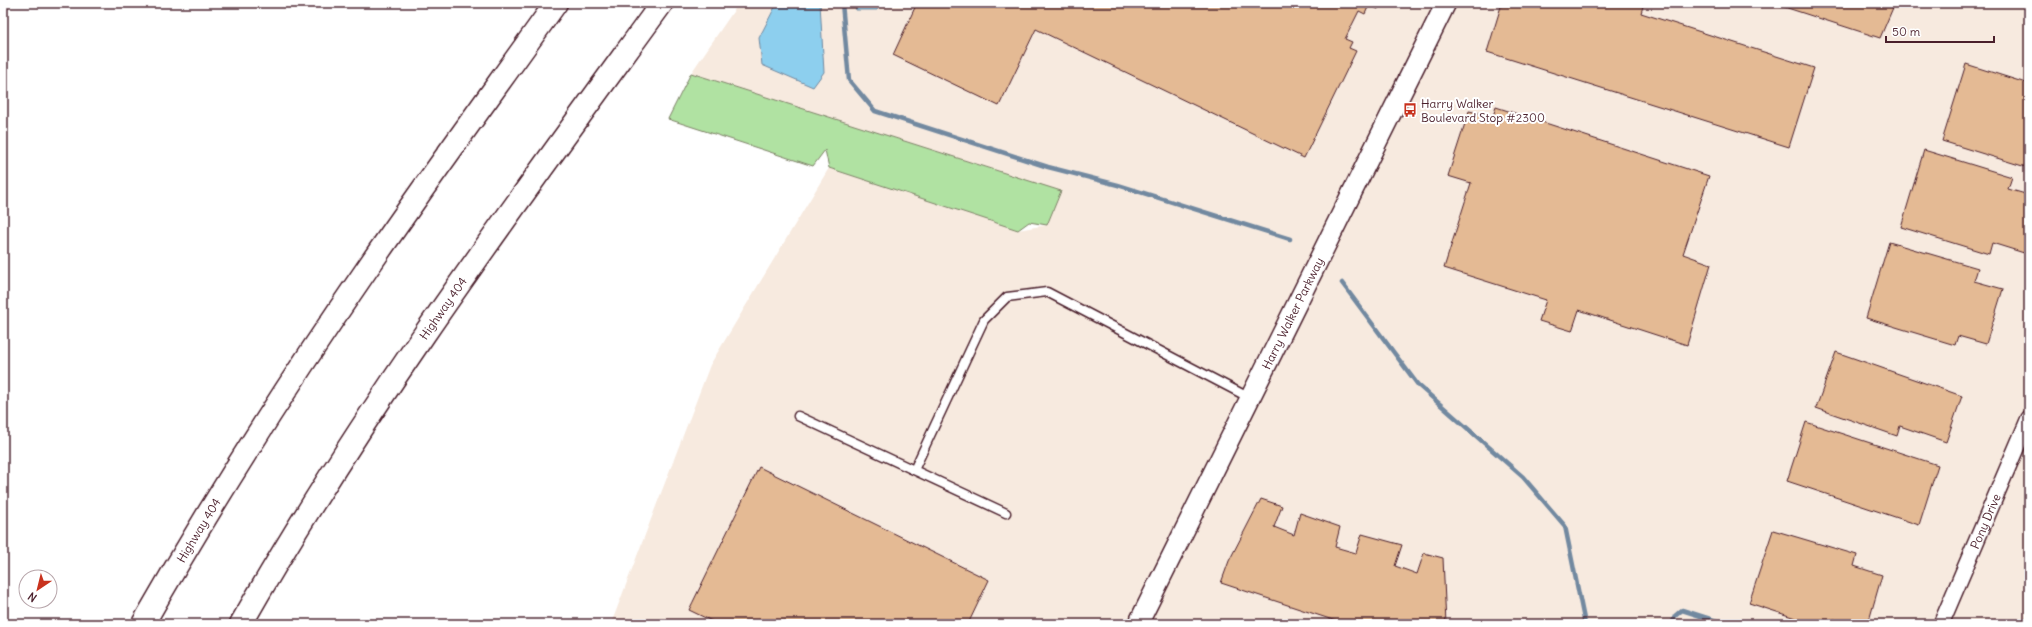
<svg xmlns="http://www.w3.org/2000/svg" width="2032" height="627" font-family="Delius,sans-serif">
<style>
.built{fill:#f7eadf}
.green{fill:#b0e2a2;stroke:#7d8066}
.water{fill:#8dcfee;stroke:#7289a0}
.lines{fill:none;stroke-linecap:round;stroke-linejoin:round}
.stream{stroke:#7289a0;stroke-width:4.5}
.building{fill:#e4ba94;stroke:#4a1f2b}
.service-casing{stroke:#4a1f2b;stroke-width:11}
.minor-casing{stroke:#4a1f2b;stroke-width:18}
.tertiary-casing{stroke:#4a1f2b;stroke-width:22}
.motorway-casing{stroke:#4a1f2b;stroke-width:25}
.service{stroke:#fff;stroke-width:8}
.minor{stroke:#fff;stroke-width:15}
.tertiary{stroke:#fff;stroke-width:19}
.motorway{stroke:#fff;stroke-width:22}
.labels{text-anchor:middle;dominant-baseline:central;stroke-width:4;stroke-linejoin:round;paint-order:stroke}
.poi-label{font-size:12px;fill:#4a1f2b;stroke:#fff;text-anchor:start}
.street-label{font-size:12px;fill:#4a1f2b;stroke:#fff}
</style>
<rect width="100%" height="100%" fill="#fff"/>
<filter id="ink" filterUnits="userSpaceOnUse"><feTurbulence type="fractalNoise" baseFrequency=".025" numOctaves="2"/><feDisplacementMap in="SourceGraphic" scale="8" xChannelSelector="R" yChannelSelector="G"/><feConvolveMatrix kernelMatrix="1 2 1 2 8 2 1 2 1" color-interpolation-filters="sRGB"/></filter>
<g filter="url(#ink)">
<path class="built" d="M739 3H2029V624H611L710 365 829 168 1018 230 1047 225 1061 191 691 73Z"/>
<path class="green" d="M691 73 1061 191 1047 225 1029 222 1018 230 829 168 825 150 813 166 668 119Z"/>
<path class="water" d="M777 3H820L824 72 813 87 762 65 759 38Z
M854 3H881L877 10H856Z"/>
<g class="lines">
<path class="stream" d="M842 3 849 80 875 111 1048 167 1118 185 1290 239
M1342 283 1418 385 1523 477 1565 526 1585 624
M1672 624 1675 616 1682 610 1726 624"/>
</g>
<path class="building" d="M917 3H1380L1378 9 1369 5 1365 14 1359 11 1345 39 1352 42 1349 48 1356 51 1304 158 1036 29 999 106 893 55Z
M1502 3H1644L1641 13 1814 68 1789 147 1487 52Z
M1772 3H1895L1880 38Z
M1966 64 2029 84V168L1942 141Z
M1496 107 1709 176 1683 254 1711 264 1687 345 1579 310 1572 331 1539 321 1546 300 1444 268 1471 183 1448 176 1469 111 1493 116Z
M1924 150 2012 177 2008 189 2029 195V236L2024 253 1992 243 1989 254 1901 227Z
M1889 242 1978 268 1974 281 2003 289 1986 344 1958 336 1955 345 1866 318Z
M1836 352 1962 396 1946 442 1900 426 1897 436 1816 408Z
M1806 422 1938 465 1919 525 1787 481Z
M759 467 989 580 968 624H718L689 610Z
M1261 499 1282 506 1274 527 1294 535 1300 513 1340 527 1335 547 1356 553 1362 534 1402 545 1395 566 1417 574 1424 553 1443 558 1446 624H1345L1221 583 1229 561Z
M1773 530 1857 555 1854 566 1882 575 1868 624H1849L1834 619 1833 624H1814L1749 603Z"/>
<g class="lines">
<defs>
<path id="service" d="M798 416 1006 513
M914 470 984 320 1007 297 1047 292 1250 398"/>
<g id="minor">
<path id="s1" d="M1941 624 2029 418"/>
</g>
<g id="tertiary">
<path id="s2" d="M1138 624 1446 3"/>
</g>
<g id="motorway">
<path id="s3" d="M143 624C213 501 289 382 369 266 430 177 494 90 556 3"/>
<path id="s4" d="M241 624C365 406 515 205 662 3"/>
</g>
</defs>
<use href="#service" class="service-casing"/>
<use href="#minor" class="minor-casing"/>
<use href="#tertiary" class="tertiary-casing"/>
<use href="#motorway" class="motorway-casing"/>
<use href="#service" class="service"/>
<use href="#minor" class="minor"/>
<use href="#tertiary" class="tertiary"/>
<use href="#motorway" class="motorway"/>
</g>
</g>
<defs>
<symbol id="bus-bare" viewBox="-9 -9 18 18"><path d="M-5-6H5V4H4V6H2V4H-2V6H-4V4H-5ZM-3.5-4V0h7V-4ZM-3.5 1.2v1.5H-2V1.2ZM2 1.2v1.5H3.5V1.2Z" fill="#c8321e" stroke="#fff" stroke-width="2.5" paint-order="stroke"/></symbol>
</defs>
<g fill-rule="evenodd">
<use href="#bus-bare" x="1400" y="100" width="20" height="20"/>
</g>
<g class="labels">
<g class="poi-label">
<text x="1421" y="103">Harry Walker<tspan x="1421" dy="14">Boulevard Stop #2300</tspan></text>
</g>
<g class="street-label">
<text stroke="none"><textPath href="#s4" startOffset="375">Highway 404</textPath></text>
<text stroke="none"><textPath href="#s2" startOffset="347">Harry Walker Parkway</textPath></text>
<text stroke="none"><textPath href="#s1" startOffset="112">Pony Drive</textPath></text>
<text stroke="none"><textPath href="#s3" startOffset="109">Highway 404</textPath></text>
</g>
</g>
<rect width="2032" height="627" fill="none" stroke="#fff" stroke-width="16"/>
<rect x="8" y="8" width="2016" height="611" fill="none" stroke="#4a1f2b" stroke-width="1.5" filter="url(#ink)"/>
<g transform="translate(38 589) rotate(215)"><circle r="19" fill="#ffffff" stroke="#b7a5aa"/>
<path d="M0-3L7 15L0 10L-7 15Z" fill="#c8321e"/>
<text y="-6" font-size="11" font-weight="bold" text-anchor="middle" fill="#4a1f2b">N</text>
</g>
<path d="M1886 36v6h108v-6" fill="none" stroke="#4a1f2b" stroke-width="2"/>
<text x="1892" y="36" font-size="12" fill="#4a1f2b" stroke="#ffffff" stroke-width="3" paint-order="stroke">50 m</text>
</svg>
